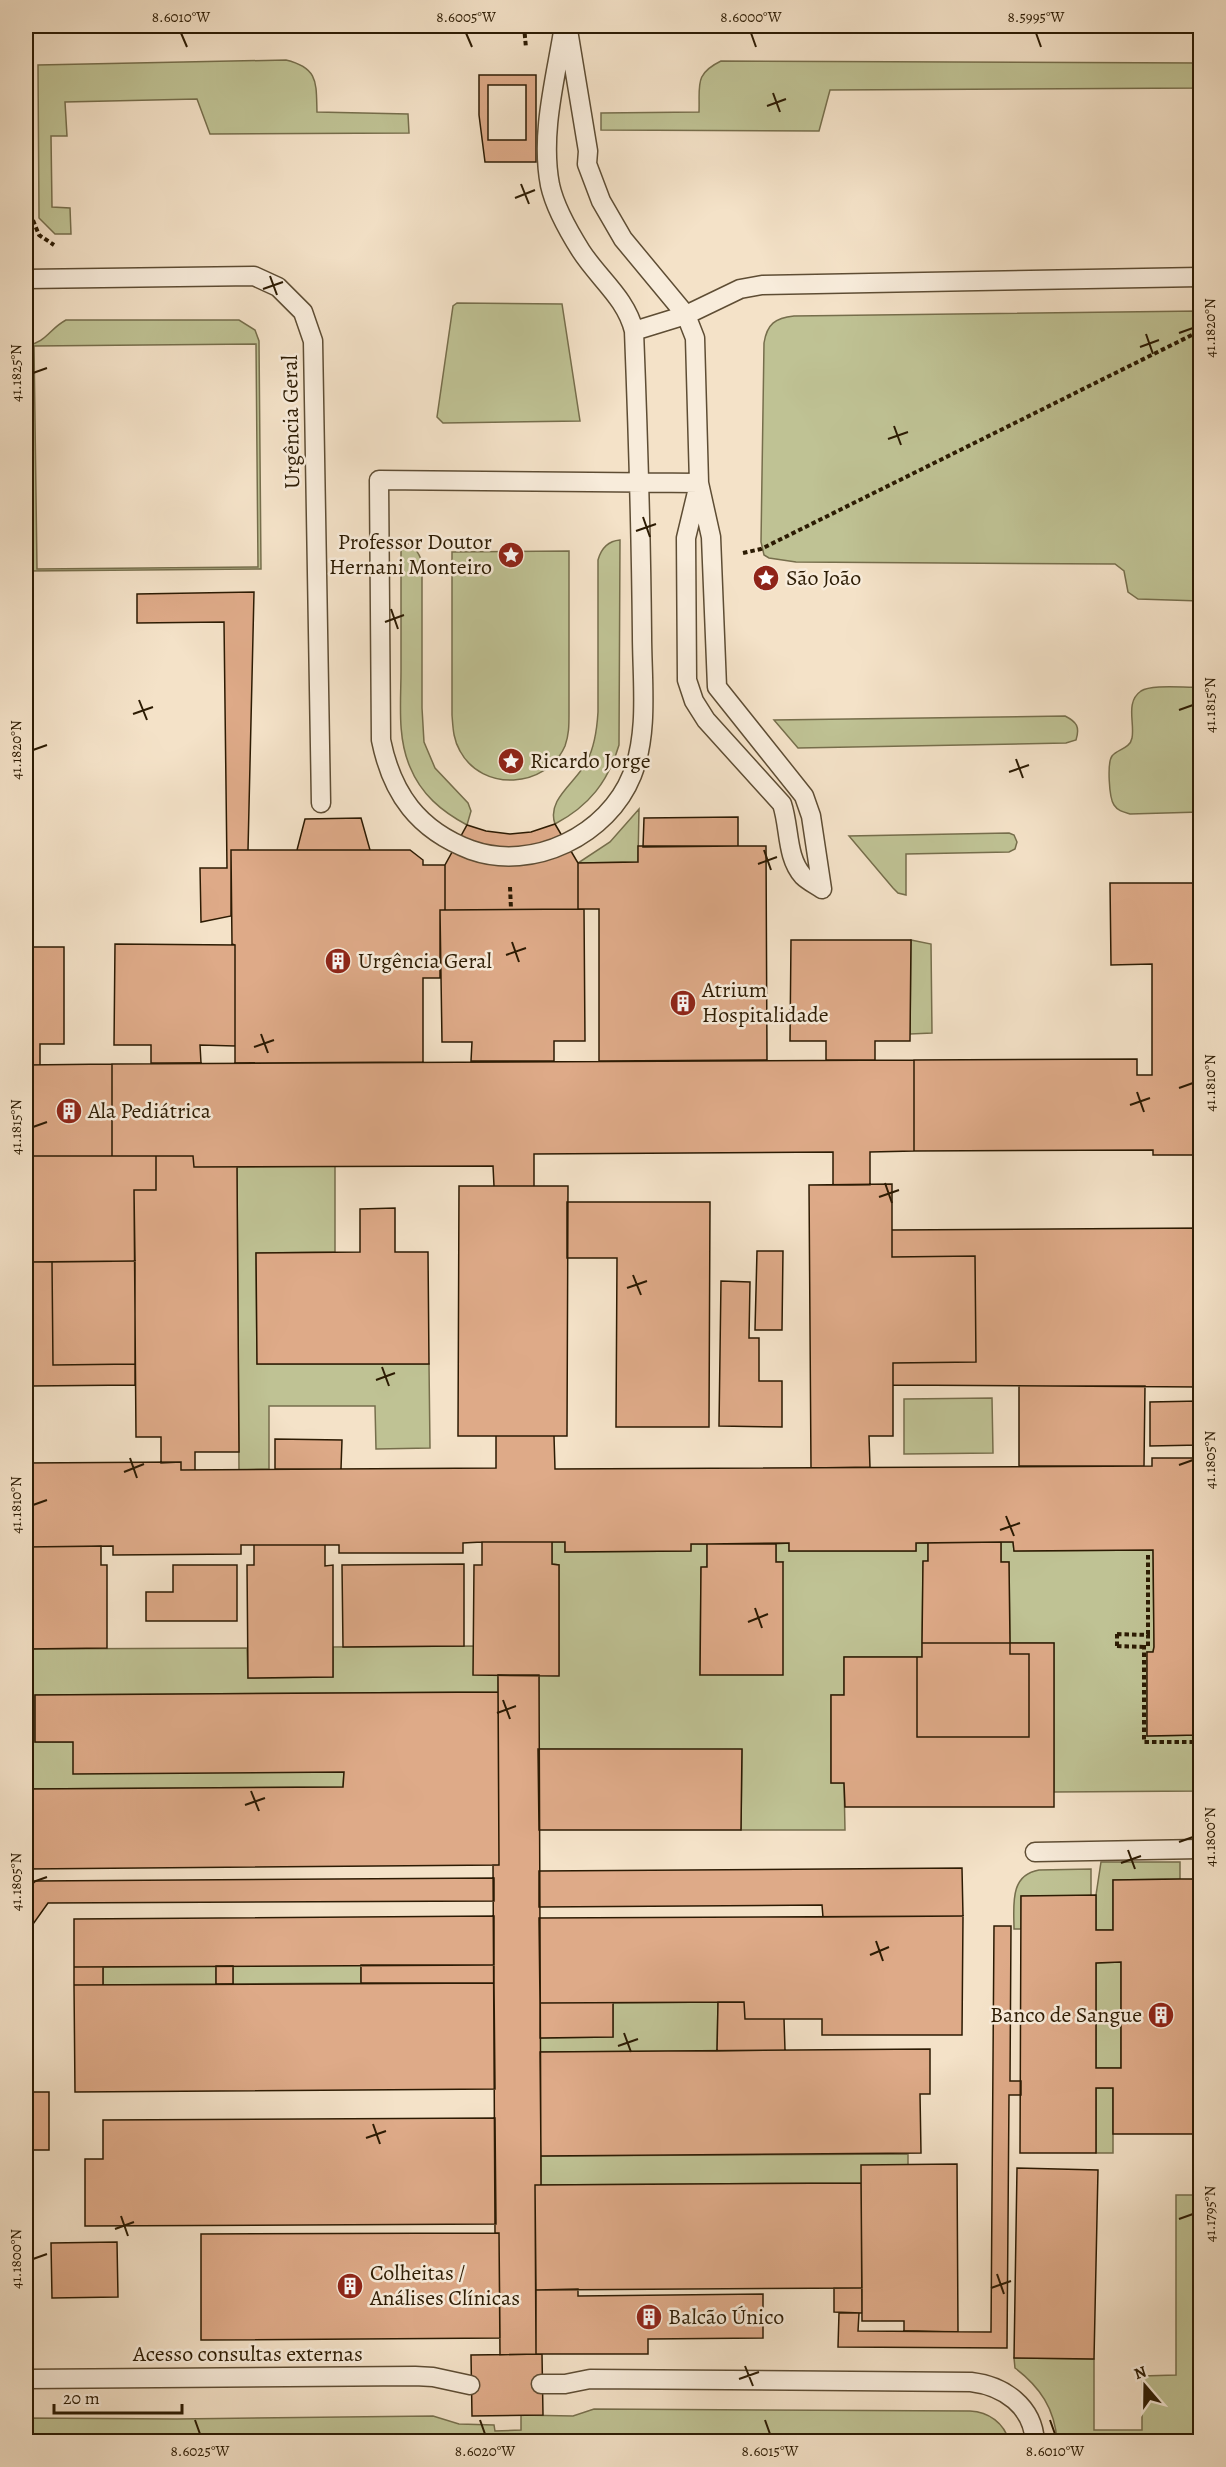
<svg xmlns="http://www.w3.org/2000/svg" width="1226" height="2467" font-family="Alegreya,serif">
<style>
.green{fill:#bfc294;stroke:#766e4c;stroke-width:1.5;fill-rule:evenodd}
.building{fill:#deaa88;stroke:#2c1b03;stroke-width:1.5;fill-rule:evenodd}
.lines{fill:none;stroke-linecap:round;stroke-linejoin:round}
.lane-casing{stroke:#5e4d34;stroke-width:21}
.path{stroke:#2c1b03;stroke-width:4;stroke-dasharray:4.5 3;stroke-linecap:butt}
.lane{stroke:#f8ecdb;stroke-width:18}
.ticks{fill:none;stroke:#2c1b03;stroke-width:2}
.labels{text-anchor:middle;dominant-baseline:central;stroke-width:5;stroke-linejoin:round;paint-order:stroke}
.street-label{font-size:22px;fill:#2c1b03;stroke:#f8ecdb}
.poi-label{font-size:22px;fill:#2c1b03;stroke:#f8ecdb;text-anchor:start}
.neatline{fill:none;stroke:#2c1b03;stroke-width:2}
.ticks-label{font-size:15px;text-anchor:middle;fill:#2c1b03}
</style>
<rect width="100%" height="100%" fill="#f4e2c8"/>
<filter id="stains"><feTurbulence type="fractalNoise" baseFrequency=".00333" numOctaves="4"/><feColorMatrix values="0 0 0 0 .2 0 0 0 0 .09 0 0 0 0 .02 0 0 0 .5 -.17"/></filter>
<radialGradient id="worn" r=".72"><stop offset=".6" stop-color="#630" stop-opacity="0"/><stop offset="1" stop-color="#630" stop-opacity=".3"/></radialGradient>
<path class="green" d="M286 60C319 68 316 83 317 112L408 114 409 133 210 134 197 99 65 102 67 136H51L52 207 70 208 71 234H55L39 218 38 65Z
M721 61 1200 63V88L830 90 819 131 601 130V113L699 112C700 85 694 74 721 61Z
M457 303 562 304 580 421 443 423 437 417 453 306Z
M1200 311V601L1138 599 1128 592 1124 571 1115 564 796 562 769 558 764 555 761 542 764 343C767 324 775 318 794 316Z
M66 320H239L255 330 259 341 261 569 26 571V346C47 342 49 329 66 320ZM256 344 258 567 37 569 34 346Z
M620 540 619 745C608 782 589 806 555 824 546 799 577 782 587 761 595 746 597 729 598 712V560C601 549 608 541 620 540Z
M401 541C413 545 419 551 422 563V708L424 742 435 768 468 803 471 811 467 825C441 811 421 794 410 767 397 737 401 702 401 671 401 627 401 584 401 541Z
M569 551V714C569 725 569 735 565 746 546 789 482 792 460 751 453 739 453 727 452 715V552Z
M1200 687V812L1130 814C1123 812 1118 811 1114 805 1109 798 1107 763 1112 756 1117 749 1130 749 1132 738 1135 723 1125 702 1141 691 1152 684 1186 688 1200 687Z
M1065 716C1077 722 1080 727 1076 740L1066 743 798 748 774 720Z
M639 809 638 862 578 863 610 842Z
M1009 833 1014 835 1017 842 1015 849 1009 852 906 854V895L898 893 893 888 849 836Z
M911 940 931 944 932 1033 910 1034Z
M335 1166V1252L256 1253 257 1364H429L430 1448 376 1449 375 1406H269V1469L239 1470 237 1167Z
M992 1398 993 1453 904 1454V1399Z
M552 1542H565V1552L690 1551 691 1544H707V1567L701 1568 700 1674 783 1562H776V1544L789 1543V1551H916V1543H928V1561L923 1562 922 1657H844V1695H831V1783H844L845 1830H741L742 1750 538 1749 539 1675H559V1565L552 1564Z
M1001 1542H1013L1014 1551 1153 1550 1154 1647 1153 1652H1147V1736L1200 1735V1791L1054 1792V1643H1010L1009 1562H1001Z
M474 1646 498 1675V1692L35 1695V1742H73L344 1772 343 1787 26 1789V1649L247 1648 248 1678 333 1677V1647Z
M1101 1862H1180V1879L1113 1880V1930H1096V1895Z
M1091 1869V1896H1021V1929H1014C1014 1906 1009 1875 1039 1870Z
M1121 1962V2068H1096V1963Z
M361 1965V1983L233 1984V1966Z
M216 1966V1984L103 1985V1967Z
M718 2002 717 2051 540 2052V2038L613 2037V2003Z
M1096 2088H1113V2153H1096Z
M908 2154V2165L861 2183 541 2185V2156Z
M1176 2195H1200V2441H1057C1055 2409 1040 2387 1015 2368L1014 2358 1094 2359V2430H1142V2376L1176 2375Z
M594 2409 970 2411C989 2412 1004 2423 1009 2441L26 2442V2418L177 2419 433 2416 459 2424 494 2425 495 2431 521 2430V2415L573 2416Z"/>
<path class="building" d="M69 26H455V28L69 30Z
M479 75H536V162H485L479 115Z
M488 85H526V140H488Z
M254 592 248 850H231V916L201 922 200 868H227L224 622 137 623V594Z
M738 817V846L643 847 644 818Z
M361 818 370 850H297L305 819Z
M555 824 578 863V909L445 910V865L467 825 486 831 510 834 531 832Z
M638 846H766L767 1060 599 1061V909H578V863L638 862Z
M231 850H410L423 860V865H445V910H440V978H423V1062L235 1063V945L232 944Z
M1110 883H1200V1155H1153V1150L914 1151V1060L1137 1059V1075H1152V964L1111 965Z
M584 909 585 1041H554V1061H471L472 1042H442L440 910Z
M791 940H911L910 1041H875V1060H826V1041H790Z
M115 944 235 945V1046L200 1045 201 1063H151V1045H114Z
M26 947H64V1044H40V1065H26Z
M914 1060V1151L870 1152V1185H833V1152L534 1154V1186H494L493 1166 194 1167 193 1156H112V1064Z
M112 1064V1156H26V1065Z
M26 1156H156V1190H134L135 1261 26 1262Z
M156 1156H193L194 1167H237L239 1452H195V1470H181V1462L161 1463V1437H136L134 1190H156Z
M892 1184V1257L975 1256 976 1362 893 1363V1436H869L870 1467 811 1468 809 1185Z
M459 1186H568L567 1436H458Z
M567 1202H710L709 1427H616L617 1258H567Z
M395 1208V1252H428L429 1364H257L256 1253 360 1252V1209Z
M1200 1228V1387L893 1385V1363L976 1362 975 1256 892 1257V1230Z
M757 1251H783L782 1330H755Z
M135 1261V1364L53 1365 52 1262Z
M26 1262H52L53 1365 135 1364V1385L31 1386V1463H26Z
M721 1281 750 1282 749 1338H759V1381H782V1427L719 1426Z
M1019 1386H1145L1144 1466H1019Z
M1200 1401V1445L1150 1446V1402Z
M496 1436H554L555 1469 1152 1466V1458H1200V1735L1147 1736V1652H1153L1154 1647 1153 1550 1014 1551 1013 1542H1001L916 1543V1551H789V1543L707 1544H691V1551L565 1552V1542H482L463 1543V1553H339V1545H241V1554L113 1555V1546L26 1547V1463L181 1462V1470L496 1468Z
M275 1439 342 1440 341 1469H275Z
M482 1542H552V1564L559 1565V1676L473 1675 474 1565H482Z
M1001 1542V1562H1009L1010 1643H922L923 1561H928V1543Z
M707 1544H776V1562H783V1675H700L701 1567H707Z
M254 1545H325V1566L333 1565V1677L248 1678 247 1565H254Z
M101 1546V1565H107V1648L26 1649V1567H28V1547Z
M464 1564V1646L343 1647 342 1565Z
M173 1565H237V1621H146V1592H173Z
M922 1643H1010V1654H1029V1737H917V1657H922Z
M1010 1643H1054V1807H845L844 1783H831V1695H844V1657H917V1737H1029V1654H1010Z
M498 1675H539L541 2185H535L536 2354 500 2355 499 2233H495L493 1865H499Z
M498 1692 499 1865 26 1869V1789L343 1787 344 1772 73 1774V1742H35V1695Z
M538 1749H742L741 1830H539Z
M962 1868 963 1916 823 1917 822 1905 539 1907V1871Z
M494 1878V1901L48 1903 26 1934V1893L35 1881Z
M1180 1879H1200V2134H1113V2088H1096V2153H1020L1021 1896 1096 1895V1930H1113V1880ZM1121 1962V2068H1096V1963Z
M494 1916V1965L74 1967V1919Z
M963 1916 962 2035H822V2019H745L744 2002 540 2003 539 1918Z
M994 1926H1011L1010 2081H1021V2095H1009L1007 2348 838 2347 839 2313H859L858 2331 991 2332Z
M361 1965H494V1983H361Z
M216 1966H233V1984H216Z
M74 1967H103V1985H74Z
M494 1983 495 2089 75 2092 74 1985Z
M718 2002H744L745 2019H784L785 2050 717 2051Z
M540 2003H613V2037L540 2038Z
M930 2049V2094H920L921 2153 541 2156 540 2052Z
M26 2092H49V2150H26Z
M495 2118 496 2224 85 2226V2159H103V2120Z
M957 2164 958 2332 904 2331V2321H862L861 2165Z
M1017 2168 1098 2170 1094 2359 1014 2358Z
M861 2183 862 2288 536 2290 535 2185Z
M499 2233 500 2338 201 2340V2234Z
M117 2242 118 2297 52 2298 51 2243Z
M834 2288H862V2313L834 2312Z
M578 2289V2296L763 2294V2338L648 2339V2354H536V2290Z
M542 2354 543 2415 472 2416 471 2355Z"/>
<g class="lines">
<defs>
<path id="lane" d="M564 26C556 77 540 133 550 185 555 208 569 232 581 251 599 279 626 298 634 331 638 432 641 534 642 635 642 680 649 733 632 775 608 835 533 872 471 850 418 830 392 794 381 740L379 480 699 483
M568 30 588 151 587 164 601 201 623 239 686 315 695 338 699 483 711 537 717 687 804 796 811 816 822 889
M26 279 254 276 278 287 303 312 313 341 321 803
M634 331 686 315 740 289 762 285 1200 277
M698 488 686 538 687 680 694 701 706 720 782 804C790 828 786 857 803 876 808 881 816 885 822 889
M1035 1852 1200 1849
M26 2379 415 2376 433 2377 470 2385
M541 2384H565L590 2379 971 2382C1004 2386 1033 2406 1035 2442"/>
</defs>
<use href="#lane" class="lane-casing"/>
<path class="path" d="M26 26 30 213 39 235 54 245
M524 26 526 48
M743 553 761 549 1200 331
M510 887 511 909
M1148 1555V1635
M1117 1634 1148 1635V1647H1144V1742H1200
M1117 1646 1145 1647
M1117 1646V1634"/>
<use href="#lane" class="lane"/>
</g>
<path class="ticks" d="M181 33 187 47M466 33 472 47M751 33 756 47M1036 33 1041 47M773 93 780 112M767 106 786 99M521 184 529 204M515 198 535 190M270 276 277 295M263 289 283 282M1179 333 1193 328M1146 334 1153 354M1140 347 1159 340M33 373 47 368M894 426 901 445M888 439 908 432M643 517 650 537M636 531 656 524M391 609 398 629M385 622 404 615M139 700 147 720M1179 710 1193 705M133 714 153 707M33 750 47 745M1016 759 1023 778M1009 772 1029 765M764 850 771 870M758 864 777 857M512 942 519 962M506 955 526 948M261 1034 268 1053M254 1047 274 1040M1179 1088 1193 1083M1137 1092 1144 1112M1130 1105 1150 1098M33 1127 47 1122M885 1183 892 1203M879 1197 899 1190M633 1275 641 1295M627 1288 647 1281M382 1367 389 1386M376 1380 395 1373M130 1458 137 1478M1179 1465 1193 1460M124 1472 144 1464M33 1505 47 1500M1006 1516 1014 1536M1000 1530 1020 1523M755 1608 762 1628M748 1622 768 1614M503 1700 510 1719M497 1713 516 1706M251 1791 259 1811M245 1805 265 1798M1179 1842 1193 1837M1128 1850 1135 1869M1121 1863 1141 1856M33 1882 47 1877M876 1941 883 1961M870 1955 889 1947M624 2033 631 2052M618 2046 638 2039M373 2124 380 2144M366 2138 386 2131M121 2216 128 2236M1179 2219 1193 2214M115 2229 134 2222M33 2259 47 2254M997 2274 1004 2294M991 2288 1011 2281M745 2366 753 2386M739 2379 759 2372M195 2420 200 2434M480 2420 485 2434M765 2420 770 2434M1050 2420 1055 2434"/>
<defs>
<symbol id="sight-disc" viewBox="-11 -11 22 22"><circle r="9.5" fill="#8f2418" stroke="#f8ecdb"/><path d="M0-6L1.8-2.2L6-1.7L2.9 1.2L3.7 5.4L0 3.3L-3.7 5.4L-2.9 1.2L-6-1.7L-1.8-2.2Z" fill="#fff"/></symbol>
<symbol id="building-disc" viewBox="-11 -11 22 22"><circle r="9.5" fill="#8f2418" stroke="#f8ecdb"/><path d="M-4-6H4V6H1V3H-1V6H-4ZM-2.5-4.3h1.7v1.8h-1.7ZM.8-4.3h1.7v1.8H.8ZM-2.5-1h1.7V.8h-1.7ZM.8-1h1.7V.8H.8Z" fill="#fff"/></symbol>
</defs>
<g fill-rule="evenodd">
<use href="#sight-disc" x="496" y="540" width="30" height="30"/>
<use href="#sight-disc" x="751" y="563" width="30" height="30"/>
<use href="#sight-disc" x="496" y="746" width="30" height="30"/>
<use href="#building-disc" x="323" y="946" width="30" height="30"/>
<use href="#building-disc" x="668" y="988" width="30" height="30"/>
<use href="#building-disc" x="54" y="1096" width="30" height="30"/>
<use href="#building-disc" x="1146" y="2000" width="30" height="30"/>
<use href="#building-disc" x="335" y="2271" width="30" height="30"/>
<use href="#building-disc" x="634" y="2302" width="30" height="30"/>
</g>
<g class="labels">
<g class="street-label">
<text transform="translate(291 422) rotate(-91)">Urgência Geral</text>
<text x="248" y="2354">Acesso consultas externas</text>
</g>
<g class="poi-label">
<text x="492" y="542" text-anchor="end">Professor Doutor<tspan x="492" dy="25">Hernani Monteiro</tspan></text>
<text x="786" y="578">São João</text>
<text x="530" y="761">Ricardo Jorge</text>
<text x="358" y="961">Urgência Geral</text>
<text x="702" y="990">Atrium<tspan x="702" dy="25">Hospitalidade</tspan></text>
<text x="88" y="1111">Ala Pediátrica</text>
<text x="1142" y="2015" text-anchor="end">Banco de Sangue</text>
<text x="370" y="2273">Colheitas /<tspan x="370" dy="25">Análises Clínicas</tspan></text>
<text x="668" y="2317">Balcão Único</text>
</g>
</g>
<rect width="1226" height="2467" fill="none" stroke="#f4e2c8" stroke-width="66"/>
<g transform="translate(1145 2386) rotate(340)" stroke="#f8ecdb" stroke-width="4.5" paint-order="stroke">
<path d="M0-4.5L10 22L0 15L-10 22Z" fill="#2c1b03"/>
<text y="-9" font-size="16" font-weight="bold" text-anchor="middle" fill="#2c1b03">N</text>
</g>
<path d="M54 2404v9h128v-9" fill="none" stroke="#2c1b03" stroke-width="3"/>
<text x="63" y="2404" font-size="18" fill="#2c1b03" stroke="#f8ecdb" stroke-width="4.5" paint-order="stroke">20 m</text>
<rect x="33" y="33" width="1160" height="2401" class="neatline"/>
<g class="ticks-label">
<text x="181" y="22">8.6010°W</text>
<text x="466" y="22">8.6005°W</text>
<text x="751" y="22">8.6000°W</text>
<text x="1036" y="22">8.5995°W</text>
<text transform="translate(1210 328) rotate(-90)" y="5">41.1820°N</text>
<text transform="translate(16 373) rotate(-90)" y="5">41.1825°N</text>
<text transform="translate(1210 705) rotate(-90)" y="5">41.1815°N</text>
<text transform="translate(16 750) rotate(-90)" y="5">41.1820°N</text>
<text transform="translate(1210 1083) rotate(-90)" y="5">41.1810°N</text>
<text transform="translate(16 1127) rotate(-90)" y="5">41.1815°N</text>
<text transform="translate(1210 1460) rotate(-90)" y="5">41.1805°N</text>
<text transform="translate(16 1505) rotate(-90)" y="5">41.1810°N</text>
<text transform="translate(1210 1837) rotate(-90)" y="5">41.1800°N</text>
<text transform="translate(16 1882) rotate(-90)" y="5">41.1805°N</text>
<text transform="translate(1210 2214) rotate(-90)" y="5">41.1795°N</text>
<text transform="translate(16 2259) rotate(-90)" y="5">41.1800°N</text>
<text x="200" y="2456">8.6025°W</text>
<text x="485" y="2456">8.6020°W</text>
<text x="770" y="2456">8.6015°W</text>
<text x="1055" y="2456">8.6010°W</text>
</g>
<rect width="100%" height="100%" filter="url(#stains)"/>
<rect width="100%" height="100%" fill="url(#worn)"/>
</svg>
